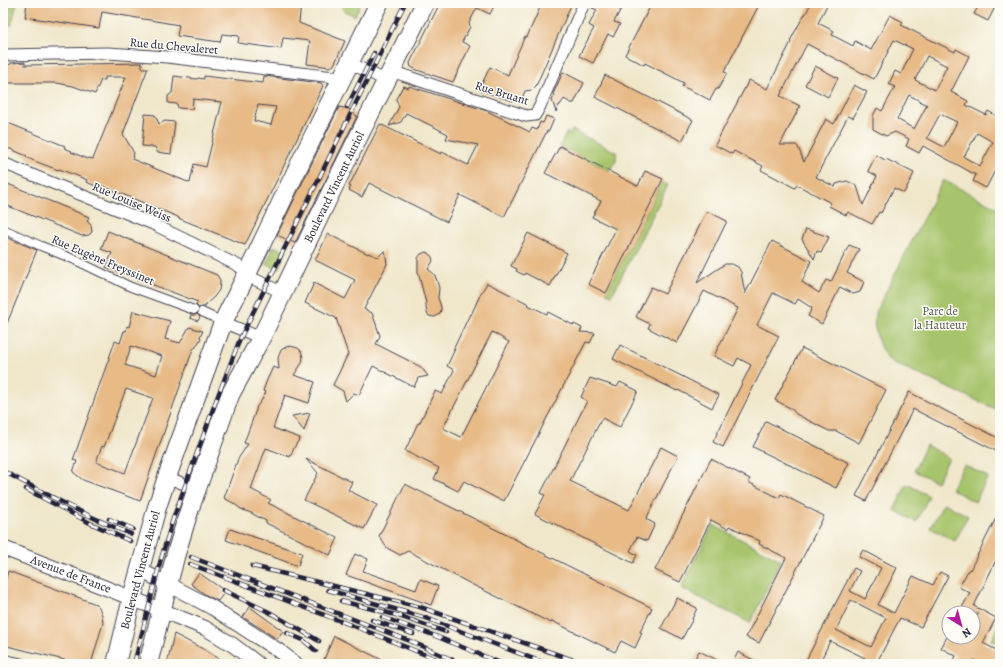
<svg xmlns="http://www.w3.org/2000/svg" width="1003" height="667" font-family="Alegreya,serif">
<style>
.green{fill:#a7c46c;stroke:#647354}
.building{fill:#e7ba86;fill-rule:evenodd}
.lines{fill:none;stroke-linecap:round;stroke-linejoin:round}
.pedestrian-casing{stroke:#414051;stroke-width:10}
.minor-casing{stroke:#414051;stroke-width:13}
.tertiary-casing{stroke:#414051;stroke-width:16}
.primary-casing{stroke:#414051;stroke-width:20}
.pedestrian{stroke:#fff;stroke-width:8}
.minor{stroke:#fff;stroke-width:11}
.tertiary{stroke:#fff;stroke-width:14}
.primary{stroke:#fff;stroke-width:18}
.rail-casing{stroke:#22223b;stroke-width:4.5}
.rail{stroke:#fdfcf7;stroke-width:3;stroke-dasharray:9;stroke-linecap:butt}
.labels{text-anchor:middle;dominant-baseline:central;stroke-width:3;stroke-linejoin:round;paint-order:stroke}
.street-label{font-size:12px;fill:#22223b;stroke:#fdfcf7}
.park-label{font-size:12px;fill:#515b4c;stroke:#fdfcf7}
</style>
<rect width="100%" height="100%" fill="#fdfcf7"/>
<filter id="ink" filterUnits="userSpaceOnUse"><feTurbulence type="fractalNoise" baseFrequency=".025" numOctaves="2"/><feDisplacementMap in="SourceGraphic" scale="8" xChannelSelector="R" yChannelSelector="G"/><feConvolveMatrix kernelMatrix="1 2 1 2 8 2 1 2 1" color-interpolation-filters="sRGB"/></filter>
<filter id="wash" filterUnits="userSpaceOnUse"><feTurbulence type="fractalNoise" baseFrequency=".012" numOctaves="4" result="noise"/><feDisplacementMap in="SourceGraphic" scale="16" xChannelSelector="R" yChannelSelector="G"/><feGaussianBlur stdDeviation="0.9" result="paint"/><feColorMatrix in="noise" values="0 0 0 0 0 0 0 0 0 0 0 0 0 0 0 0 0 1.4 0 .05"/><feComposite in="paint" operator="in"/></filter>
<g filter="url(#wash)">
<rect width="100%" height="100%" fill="#f0e7cb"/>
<path class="green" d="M11 3H17L11 26 7 21Z
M344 3H361L355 16 344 11 342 7Z
M572 130 616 152C618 161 614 164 609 171L560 146 567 132 570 134Z
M943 180 1000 209V411L894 363C893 363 890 360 889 360 879 351 871 323 876 311Z
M662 182 668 185 612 295 606 293Z
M274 246 286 252 278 269 266 264Z
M926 445 949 458 937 482 914 471Z
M964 465 988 477 975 502 951 489Z
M907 484 929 496 916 522 894 510Z
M944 503 968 516 955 541 930 528Z
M713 525 781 560 750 623 681 588Z
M1000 623V638L998 643 991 640Z"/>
<g id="blocks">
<path class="building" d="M27 3H260V4L278 6 279 3H301L299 23 345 41 334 65 330 67 323 66 307 64 310 41 283 38 281 49 238 43 239 36 222 34 220 42 177 36 179 25 102 12 99 28 25 17Z
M440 3H489L494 6 490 14 477 8 469 23 470 27 462 42 470 46 453 82 417 70 411 67 410 63Z
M542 3H572L536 86 532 90 525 91 521 101 514 98 513 101 479 90 490 67 508 75 525 36 527 37Z
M591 3H624L614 22 620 24 613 37 608 34 593 63 579 56 594 28 589 25 597 10 590 7Z
M652 3H760L724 72 727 73 718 89H716L710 100 682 86 684 83 645 63 644 65 625 55Z
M811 3H828L818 23 834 31 832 35 853 46 855 41 871 50 890 15 903 22 901 25 955 52 956 49 969 56 951 92 968 101 966 105 986 115 988 111 1000 118V161L986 188 973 181 976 175 923 146 919 153 906 146 909 139 895 132 886 136 873 129V116L877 108 882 111 895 87 889 84 895 71 901 74 913 49 894 40 874 79 807 44 780 96 800 106 780 145H796L798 147 804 162 826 119 834 124 854 85 867 92 853 118 848 116 816 177 835 187 836 184 847 181 857 186 863 205 877 176 868 171 876 155 885 160 886 159 914 173 904 193 894 188 881 213 879 212 872 224 848 212 846 215 829 206 831 203 797 185 795 188 761 170 763 166 734 151 732 154 715 145 749 80 767 89 791 42 790 41 804 15H805ZM927 56 947 66 935 90 915 80ZM909 95 927 105 914 129 897 119ZM940 114 957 122 944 147 927 138ZM977 133 993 142 980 166 964 157Z
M980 3H997L988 21 974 14Z
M25 62V65L142 63V68H148L123 134 134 153 132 159 190 183 194 164 206 167 222 102 193 99 192 109 178 108 177 104 168 103V96L172 93 174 76 197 79 198 78 204 79V76L263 83 264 76 321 83 323 86 245 245 178 218V217L100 185 99 187 86 182 87 180 75 175 59 169 58 170 32 160 26 157 27 156 3 146V123L7 125 8 123 65 146 64 148 72 151 71 152 88 159 89 158 93 159 126 77H105V80H101L95 94 73 86 57 83H3V66L11 64V63ZM258 105 276 107 271 125 254 121Z
M815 66 838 78 828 97 805 85Z
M563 72 584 83 574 103H571L564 99 560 105H559L556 112 552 100 555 95 553 94Z
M605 75 693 120 682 141 595 97Z
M403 86 409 88V86L487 111 530 132 532 128 537 130 540 122 543 123 546 116 554 119 549 131H547L504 217 460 195 447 222 369 183 362 197 349 190 351 187 349 186 380 124 441 154 442 152 468 165 478 145 446 139 448 134 406 113 401 122 389 126 399 107 396 99Z
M339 107 349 109 357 116 295 243 277 235Z
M145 114 155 115 159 124 165 121 175 122 171 154 157 152 155 147 142 146Z
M560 146 638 186 645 171 663 179 606 293 588 284 616 229 592 217 601 201 545 173Z
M3 182 89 217 87 221 91 225 92 232 89 235 82 236 3 204Z
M707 211 727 221 697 283 725 264H732L738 267 741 272 745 294 772 241 811 261 802 282 819 293 826 280 831 282 849 245 859 249 847 273 864 282 860 292 853 294 840 287 822 324 808 316 812 308 798 299 795 304 773 293 757 325 779 336 723 447 713 442 751 365 738 358 734 366 714 356 738 308 704 291 677 343 648 328 650 324 636 317 651 287 665 294Z
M806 229 829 237 821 253 817 251 814 259 802 239Z
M108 231 217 275 220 280V284L219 290 214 297 206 304 205 307H202L199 308 196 305 198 302 106 267 112 253 101 249Z
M528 233 567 253 550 286 525 273 524 275 516 271 517 269 511 266Z
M328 234 368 254V253L378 257 385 250 387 264 364 309 372 313 376 324 380 336 376 344 421 367 428 376 418 378 414 387 373 366 359 395 354 393 346 401 343 391 333 385 348 354 336 318 305 303 314 283 345 299 355 280 315 260Z
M3 236 37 250 3 333Z
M426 252 430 254 432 257 433 261 428 269 434 274 436 278 439 288 438 298 441 307V310L440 313 435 317 429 316 427 313 426 308V303L418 272V258L421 254Z
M487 283 529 304 528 305 547 314 548 312 573 325 574 324 582 328 580 332 595 333 590 343 586 342 504 501 501 499 500 500 464 481 458 491 434 479 439 468 405 451 418 423 419 424 435 391 442 394 454 370 447 366 455 349 453 350 470 314 471 315 480 295ZM492 332 509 342 461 437 443 428Z
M133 311 170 321 165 339 180 343 189 327 203 331 200 337 201 338 196 347 193 349 140 501 83 480 73 472 77 461 73 460 115 341 120 343 124 331H126L127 326 129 327ZM131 346 162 356 156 375 125 365ZM126 389 153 398 125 473 96 462 102 446 104 447Z
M197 314 200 317 198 321 190 318 191 315H195Z
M620 345 719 395 712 408 678 390 677 391 613 359Z
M290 346 298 348 301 351 303 357 302 363 294 375 315 382 312 391 309 403 285 395 273 428 300 438 295 446 290 457 266 448 251 489 271 500 268 503 338 538 330 555 266 523V521L251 513 241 509 233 503 224 498 238 459 248 444 244 443 256 410 257 406 260 403 266 392 263 391 267 380 273 367 279 369 278 358 281 350 286 347Z
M802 348 886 390 859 443 840 433 836 431H829L796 414 792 409 775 400Z
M590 378 617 387 620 382 638 391 620 427 602 418 570 481 629 510 661 447 678 456 646 519 655 524 647 541 637 537 630 551 637 555 633 563 535 514 545 495 541 493 587 401 581 397Z
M909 392 1000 439V453L913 409 866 501 856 496Z
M310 413 304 431 292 416Z
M766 421 849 463 836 488 753 447Z
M306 459 352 482 348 490 377 505 364 529 304 500 318 473Z
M711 459 750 479 748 482 779 498 781 494 824 516 759 643 746 637 786 558 759 544 760 541 729 526 728 529 711 520 680 582 655 570Z
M405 484 652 608 640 632 642 633 635 648 621 641 615 652 552 621 551 623 473 585 408 551 400 555 387 548 379 536Z
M1000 510V552L974 606 996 618 983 643 1000 652V664H982L974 660 972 664H952L956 656 941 648 947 637H973V624L979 613H959L970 593 959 587 969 569 970 570Z
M230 529 302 553 298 566 226 540Z
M863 550 897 568 878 605 894 613 913 576 933 585 940 572 948 576 921 627 900 618 876 664H862L865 658 830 641 819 664H804L854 568 860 571 850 591 865 599 881 568 859 557ZM851 600 886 618 871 647 836 630Z
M355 554 359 556V555L368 559 363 571 416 590 420 579 438 586 431 605 346 575Z
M8 571 96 604 99 607 102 615 103 623 91 664H81L3 645V591Z
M199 573 222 589 221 591 224 593 218 601 206 595 191 584Z
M677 598 697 608 692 619H693L690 624 682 639 661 628Z
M250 607 283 631 277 639 243 617Z
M174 634 203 649 228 664H167Z
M334 636 390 664H322Z
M699 651 725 664H692Z
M738 652 761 664H732Z"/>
</g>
</g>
<g filter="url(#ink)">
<use href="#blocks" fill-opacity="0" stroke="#414051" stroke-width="1"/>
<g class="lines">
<defs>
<path id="pedestrian" d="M3 229 41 246 73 259 131 287 194 310
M202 312 223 322"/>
<path id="minor" d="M3 55 108 53 167 57 342 78
M350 63 387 81
M392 71 403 75 526 116 535 115 540 106 584 3
M3 163 153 224 237 265 248 272 254 279 283 293
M223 322 261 338
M167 477 196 489
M3 660 21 664"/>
<path id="tertiary" d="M3 548 111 590 205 628 233 645 258 664
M139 570 168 584 213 608 279 651 296 664"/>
<path id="primary" d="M116 664 132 598 157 507 167 477 223 322 248 272 303 157 379 3
M148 664 175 557 189 511 230 395 261 338 332 190 425 3"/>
</defs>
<use href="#pedestrian" class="pedestrian-casing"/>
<use href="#minor" class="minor-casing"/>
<use href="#tertiary" class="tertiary-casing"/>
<use href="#primary" class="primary-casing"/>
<use href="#pedestrian" class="pedestrian"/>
<use href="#minor" class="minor"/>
<use href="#tertiary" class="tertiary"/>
<use href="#primary" class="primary"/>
<defs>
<path id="rail" d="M347 107 374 53
M3 471C45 493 87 517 131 534
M26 489 90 523 130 541
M109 519 133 529
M191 557 410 641 462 664
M190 564 364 630 448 664
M252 566 420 607 585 664
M223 590 269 612 319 641
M328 590 426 618 547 664
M341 601 396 615 446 632
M382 617 433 635 503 664
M372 620 413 634
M287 633 303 640 316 651
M134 664 161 559 173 519 217 398 240 339 405 3"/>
</defs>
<use href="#rail" class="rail-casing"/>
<use href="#rail" class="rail"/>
</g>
</g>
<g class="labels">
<g class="street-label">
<text transform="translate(174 46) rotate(5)">Rue du Chevaleret</text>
<text transform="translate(502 93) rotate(17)">Rue Bruant</text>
<text transform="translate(334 187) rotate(-64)">Boulevard Vincent Auriol</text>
<text transform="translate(132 202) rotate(23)">Rue Louise Weiss</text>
<text transform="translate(103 260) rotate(23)">Rue Eugène Freyssinet</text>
<text transform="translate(140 570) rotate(-75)">Boulevard Vincent Auriol</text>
<text transform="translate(71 574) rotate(21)">Avenue de France</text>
</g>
<g class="park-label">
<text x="940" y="311">Parc de<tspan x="940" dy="14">la Hauteur</tspan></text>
</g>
</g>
<rect width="1003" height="667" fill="none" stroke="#fdfcf7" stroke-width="16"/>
<g transform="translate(961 625) rotate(143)"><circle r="19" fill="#fdfcf7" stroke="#a5a5ac"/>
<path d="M0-3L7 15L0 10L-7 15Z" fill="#b5179e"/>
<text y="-6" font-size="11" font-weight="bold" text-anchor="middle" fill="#22223b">N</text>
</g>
</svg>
